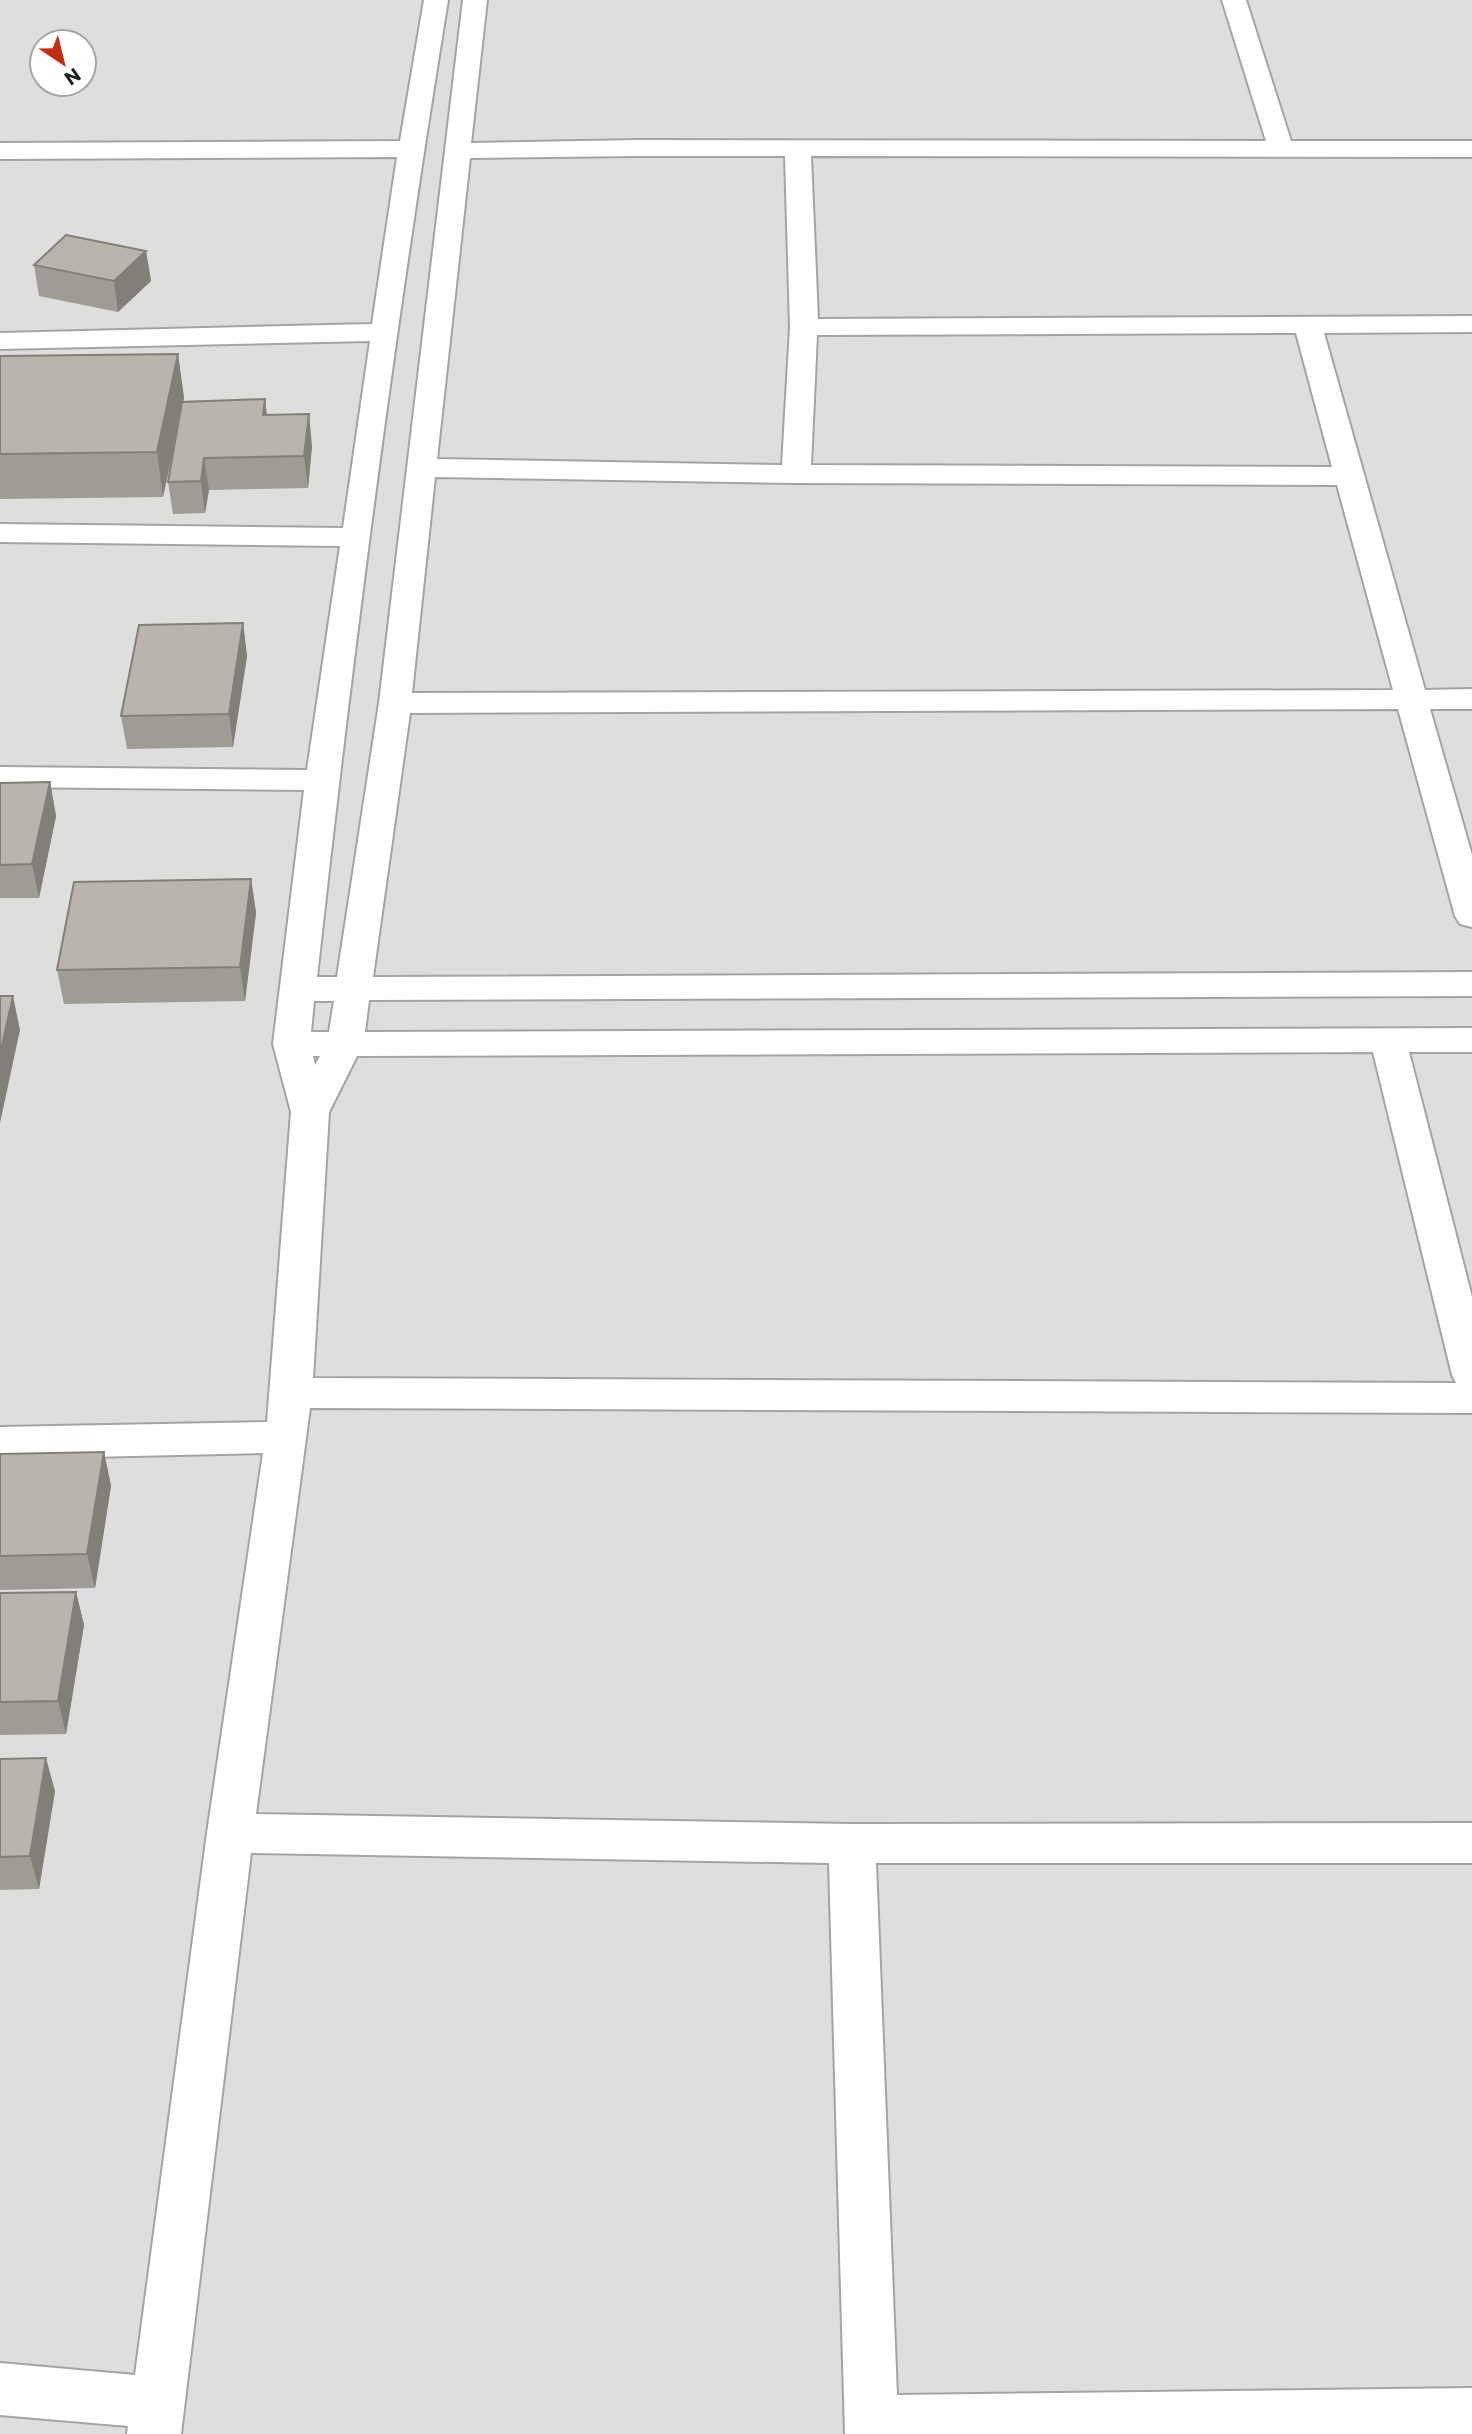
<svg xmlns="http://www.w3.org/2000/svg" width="1472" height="2434" font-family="Commissioner,sans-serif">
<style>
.residential{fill:#dededd;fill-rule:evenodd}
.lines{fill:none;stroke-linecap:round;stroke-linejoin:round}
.minor-casing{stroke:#a4a4a4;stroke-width:4}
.minor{fill:#fff;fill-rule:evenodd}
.wall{fill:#9f9c95}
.shaded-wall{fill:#827f79}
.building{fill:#b9b5ad;stroke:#827f79;stroke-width:2}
</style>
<rect width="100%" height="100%" fill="#f0efe8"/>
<path class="residential" d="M0 0H1472V2434H0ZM42 42H84V84H42Z"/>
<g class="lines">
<defs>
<path id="minor" d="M424 0H448C395 325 353 650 317 977H337L379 703 463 0H487L471 143 639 140 1266 141 1222 0H1246L1291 141H1472V157L811 156 818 319 1472 316V332L1324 333 1425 690 1472 689V709H1430L1472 855V927L1460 924 1455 916 1398 709 410 713 373 977 1472 972V996L369 1000 365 1032 1472 1028V1052H1409L1472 1297V1413L310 1408 256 1814 852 1824 1472 1823V1863H876L897 2395 1472 2388V2434H845L829 1863 251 1853 181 2434H127L128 2426 0 2415V2363L135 2375 207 1833 263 1453 0 1459V1427L267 1422 291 1112 273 1044 304 790 0 787V767L307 770 340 546 0 542V524L343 528 370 341 0 349V333L372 324 397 157 0 159V143L400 141ZM639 156H785L790 327 782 465 437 459 470 158ZM1296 333 1332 467 811 465 817 335ZM435 477 796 483 1337 485 1393 690 412 693ZM314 1001H334L329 1032H311ZM1373 1052 1452 1375 1456 1383 313 1378 329 1112 357 1056ZM313 1056H320L315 1065Z"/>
</defs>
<use href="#minor" class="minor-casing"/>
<use href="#minor" class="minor"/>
</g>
<path class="wall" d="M146 251 151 281 118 312 39 296 34 265Z
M178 354 184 398 183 401 265 399 267 415 312 446 308 488 209 490 205 513 173 514 168 482 176 437 163 497 0 499V356Z
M243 623 247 656 233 747 127 749 121 716Z
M50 782 56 816 39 898H0V783Z
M251 879 256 913 245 1001 64 1004 57 970Z
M104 1452 111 1486 95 1588 0 1590V1454Z
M76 1592 84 1625 66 1734 0 1735V1593Z
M0 1759 55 1791 39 1889 0 1890Z"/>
<path class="shaded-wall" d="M146 251 151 281 118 312 114 281Z
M178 354 184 398 163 497 157 452Z
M265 399 268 431 263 415Z
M309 414 312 446 308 488 304 456Z
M204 458 209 490 205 513 201 481Z
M243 623 247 656 233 747 229 714Z
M50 782 56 816 39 898 32 864Z
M251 879 256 913 245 1001 240 967Z
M13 996 20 1030 0 1123V1054Z
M104 1452 111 1486 95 1588 87 1554Z
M76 1592 84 1625 66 1734 58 1701Z
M46 1758 55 1791 39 1889 30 1856Z"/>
<path class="building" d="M66 235 146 251 114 281 34 265Z
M178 354 157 452 0 454V356Z
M265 399 263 415 309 414 304 456 204 458 201 481 168 482 182 402Z
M243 623 229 714 121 716 139 625Z
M50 782 32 864 0 865V783Z
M251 879 240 967 57 970 74 882Z
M0 996H13L0 1054Z
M104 1452 87 1554 0 1556V1454Z
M76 1592 58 1701 0 1702V1593Z
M46 1758 30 1856 0 1857V1759Z"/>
<g transform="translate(63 63) rotate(145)"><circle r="33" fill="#ffffff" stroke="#a6a6a6" stroke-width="2"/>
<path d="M0-5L12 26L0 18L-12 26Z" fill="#c22e0f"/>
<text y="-10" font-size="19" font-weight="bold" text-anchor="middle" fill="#202020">N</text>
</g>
</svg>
